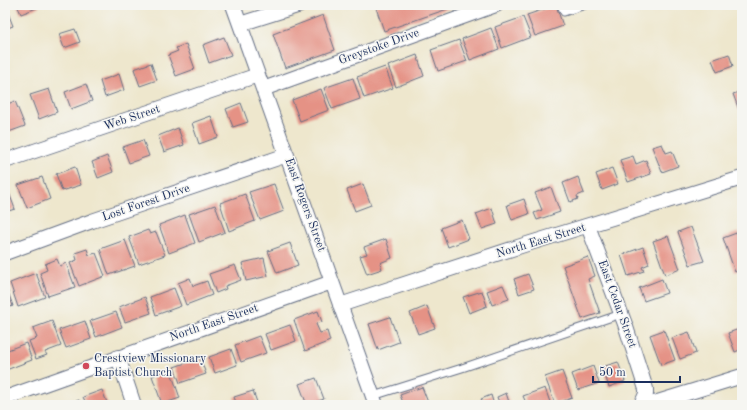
<svg xmlns="http://www.w3.org/2000/svg" width="747" height="410" font-family="'Old Standard TT',serif">
<style>
.building{fill:#e59285}
.lines{fill:none;stroke-linecap:round;stroke-linejoin:round}
.service-casing{stroke:#656f85;stroke-width:9}
.minor-casing{stroke:#656f85;stroke-width:16}
.service{stroke:#fff;stroke-width:7}
.minor{stroke:#fff;stroke-width:14}
.poi-dot{fill:#d1495b;stroke:#f6f6f2;stroke-width:1.5}
.labels{text-anchor:middle;dominant-baseline:central;stroke-width:3;stroke-linejoin:round;paint-order:stroke}
.street-label{font-size:12px;fill:#1b2f5e;stroke:#f6f6f2}
.poi-label{font-size:12px;fill:#1b2f5e;stroke:#f6f6f2;text-anchor:start}
</style>
<rect width="100%" height="100%" fill="#f6f6f2"/>
<filter id="ink" filterUnits="userSpaceOnUse"><feTurbulence type="fractalNoise" baseFrequency=".025" numOctaves="2"/><feDisplacementMap in="SourceGraphic" scale="8" xChannelSelector="R" yChannelSelector="G"/><feConvolveMatrix kernelMatrix="1 2 1 2 8 2 1 2 1" color-interpolation-filters="sRGB"/></filter>
<filter id="wash" filterUnits="userSpaceOnUse"><feTurbulence type="fractalNoise" baseFrequency=".012" numOctaves="4" result="noise"/><feDisplacementMap in="SourceGraphic" scale="16" xChannelSelector="R" yChannelSelector="G"/><feGaussianBlur stdDeviation="0.9" result="paint"/><feColorMatrix in="noise" values="0 0 0 0 0 0 0 0 0 0 0 0 0 0 0 0 0 1.4 0 .05"/><feComposite in="paint" operator="in"/></filter>
<g filter="url(#wash)">
<rect width="100%" height="100%" fill="#eee7cd"/>
<g id="blocks">
<path class="building" d="M5 5 13 26 5 29Z
M17 5H39V7L21 14Z
M375 5H452L453 7 384 31Z
M556 5 563 26 535 36 527 15Z
M323 15 335 50 285 68 273 34Z
M523 17 531 37 502 48 495 27Z
M491 28 499 49 470 60 462 39Z
M75 29 80 42 64 48 59 34Z
M224 37 231 55 209 63 203 45Z
M459 40 467 61 438 71 431 50Z
M186 44 195 69 176 76 168 55 178 51 176 48Z
M729 54 733 66 717 72 712 60Z
M417 55 424 76 396 87 388 66Z
M151 63 157 80 140 86 134 69Z
M385 67 393 88 364 98 357 77Z
M119 74 124 90 105 97 100 81Z
M353 78 360 99 332 109 324 88Z
M86 84 92 101 71 109 65 92Z
M49 89 57 112 39 119 30 95Z
M321 89 329 110 300 121 292 100Z
M742 91V118L733 94Z
M15 101 25 126 6 133 5 105Z
M241 103 248 122 233 127 226 109Z
M211 116 218 137 199 144 192 123Z
M178 128 184 145 164 152 158 136Z
M143 140 149 156 129 163 123 147Z
M662 144 666 153 672 151 678 166 662 172 652 147Z
M107 156 113 172 98 178 92 162Z
M633 156 636 164 646 160 651 174 628 182 620 160Z
M75 167 81 185 62 191 56 174Z
M612 168 618 184 602 190 596 174Z
M42 177 50 199 27 208 18 185Z
M578 177 584 193 577 196 578 199 570 202 563 183Z
M274 184 284 211 260 220 249 192Z
M363 184 371 205 355 211 347 190Z
M551 187 560 212 537 220 534 213 542 210 535 193Z
M8 190 15 209 5 212V191Z
M245 194 255 221 229 231 220 203Z
M524 199 529 214 512 220 507 205Z
M215 205 225 232 199 242 189 214Z
M492 208 497 224 482 229 476 214Z
M185 215 195 243 169 253 159 225Z
M462 220 469 239 448 247 441 228Z
M691 227 704 261 690 265 678 232Z
M148 230 150 234 156 232 165 255 139 264 129 237Z
M739 232 742 240V269L735 272 723 238Z
M668 236 680 269 665 275 653 241Z
M386 239 392 258 380 263 382 269 367 274 360 256 367 254 364 247Z
M125 240 135 266 109 275 100 249Z
M290 243 298 265 277 273 268 251Z
M643 247 649 264 642 267 644 271 628 276 621 255Z
M87 249 89 255 96 253 105 276 79 286 70 263 77 260 75 253Z
M588 257 595 276 588 279 600 313 582 319 563 266Z
M264 258 268 276 246 281 242 263Z
M57 259 60 266 66 263 75 287 48 296 40 273 47 270 45 264Z
M235 265 241 280 225 286 226 289 216 293 209 274Z
M36 273 45 297 18 307 10 283Z
M528 274 534 289 519 294 514 279Z
M190 278 193 286 207 281 212 295 186 305 178 283Z
M662 279 667 293 644 301 639 288Z
M5 284 13 306 5 309Z
M503 285 509 299 492 305 487 291Z
M174 288 181 306 156 315 150 297Z
M482 291 487 306 469 313 463 297Z
M145 297 151 313 125 322 119 307Z
M427 306 435 328 418 334 410 313Z
M318 311 322 322 316 324 320 333 327 331 330 341 305 351 294 320Z
M116 312 122 327 96 337 90 321Z
M390 317 399 342 378 350 369 324Z
M52 321 61 346 45 352 47 355 36 359 29 341 37 338 33 328Z
M85 321 91 339 66 348 59 330Z
M290 325 296 341 271 350 265 334Z
M742 328V349L735 352 728 333Z
M664 330 675 360 661 365 650 335Z
M689 332 696 353 680 359 672 338Z
M259 336 266 353 241 362 235 345Z
M26 343 32 360 6 370 5 351Z
M231 349 237 365 215 373 209 357Z
M200 358 206 374 180 383 174 367Z
M618 362 625 381 609 387 602 367Z
M593 366 599 383 578 390 572 374Z
M170 369 180 398 162 404 152 376Z
M562 371 572 398 555 404 545 377Z
M316 378 324 399 307 405 299 384Z
M422 387 429 405H404L400 395Z
M545 388 551 405H527L523 396Z
M102 390 108 405H87L83 397Z
M253 391 258 405H237L234 397Z
M506 393 510 405H500L497 397Z
M491 395 494 405H484L481 399Z
M79 400 81 405H65Z"/>
</g>
</g>
<g filter="url(#ink)">
<use href="#blocks" fill-opacity="0" stroke="#656f85" stroke-width="1"/>
<g class="lines">
<defs>
<path id="service" d="M561 5 564 12 585 5
M373 396 462 368 621 314"/>
<path id="minor" d="M233 5 376 405
M240 24 300 5
M263 89 496 5
M5 161 258 75
M588 226 625 324 646 389V394L641 405
M5 253 92 221 287 155
M340 305 524 245 742 178
M118 357 134 405
M5 398 332 282
M648 405 742 376"/>
</defs>
<use href="#service" class="service-casing"/>
<use href="#minor" class="minor-casing"/>
<use href="#service" class="service"/>
<use href="#minor" class="minor"/>
</g>
</g>
<circle class="poi-dot" cx="86" cy="366" r="4"/>
<g class="labels">
<g class="street-label">
<text transform="translate(379 47) rotate(-20)">Greystoke Drive</text>
<text transform="translate(132 118) rotate(-18)">Web Street</text>
<text transform="translate(146 203) rotate(-19)">Lost Forest Drive</text>
<text transform="translate(305 205) rotate(70)">East Rogers Street</text>
<text transform="translate(541 241) rotate(-17)">North East Street</text>
<text transform="translate(617 304) rotate(70)">East Cedar Street</text>
<text transform="translate(214 323) rotate(-19)">North East Street</text>
</g>
<g class="poi-label">
<text x="94" y="359">Crestview Missionary<tspan x="94" dy="14">Baptist Church</tspan></text>
</g>
</g>
<rect width="747" height="410" fill="none" stroke="#f6f6f2" stroke-width="20"/>
<path d="M593 376v6h87v-6" fill="none" stroke="#1b2f5e" stroke-width="2"/>
<text x="599" y="376" font-size="12" fill="#1b2f5e" stroke="#f6f6f2" stroke-width="3" paint-order="stroke">50 m</text>
</svg>
